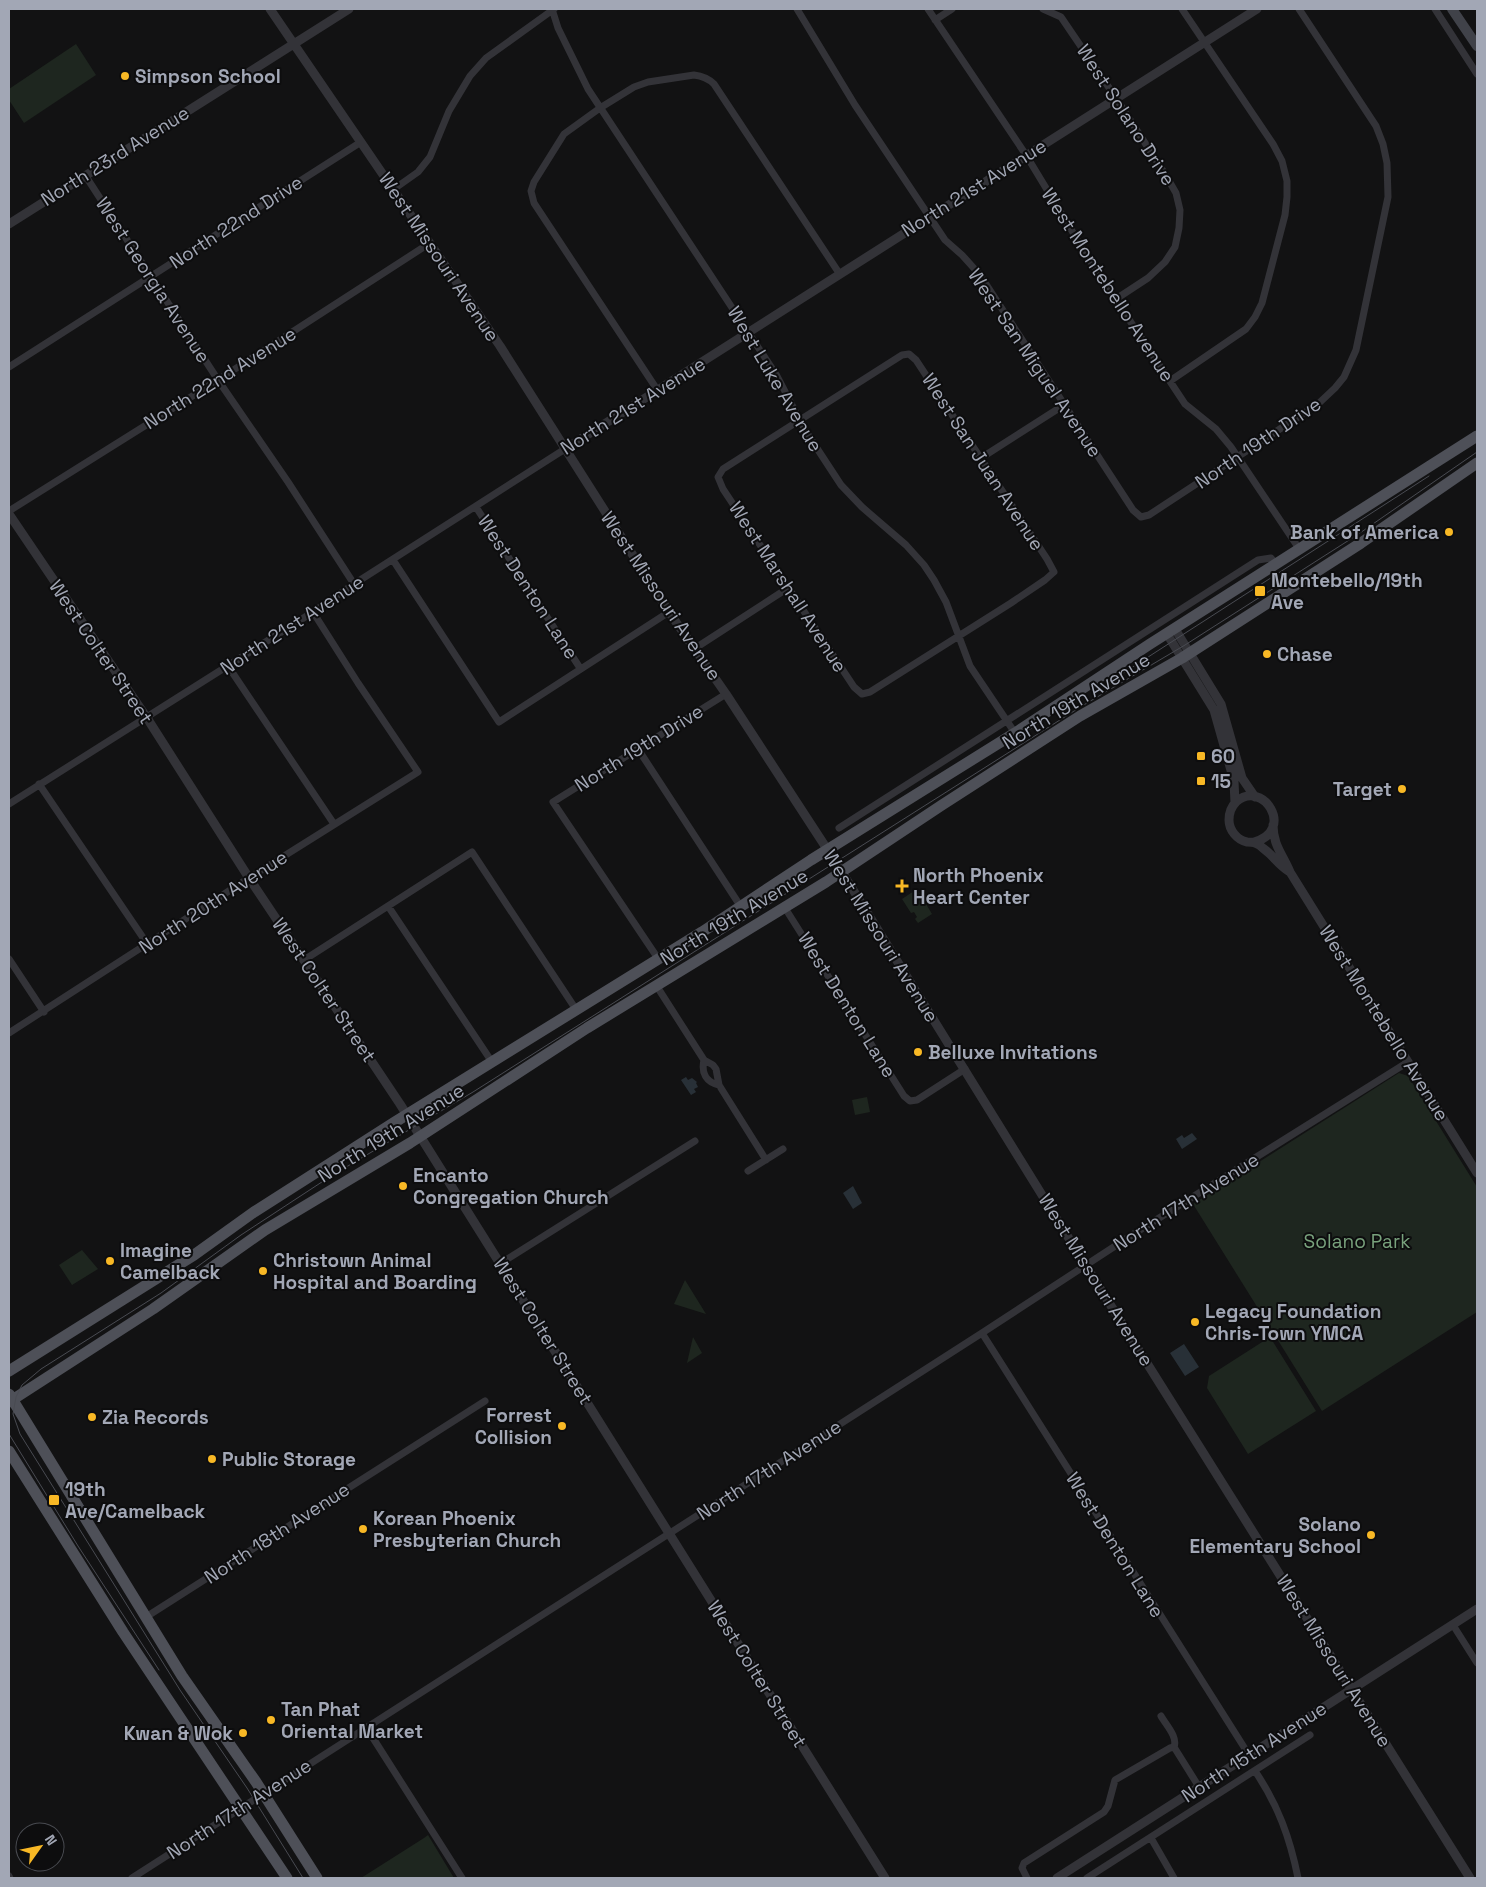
<svg xmlns="http://www.w3.org/2000/svg" width="1486" height="1887" font-family="'Space Grotesk',sans-serif">
<style>
.green{fill:#1e261f}
.water{fill:#283037}
.lines{fill:none;stroke-linecap:round;stroke-linejoin:round}
.minor{stroke:#333338;stroke-width:7}
.tertiary{stroke:#333338;stroke-width:9}
.secondary{stroke:#404249;stroke-width:10}
.primary{stroke:#4e5058;stroke-width:11}
.tram{stroke:#494b52;stroke-width:1}
.poi-dot{fill:#f8b825;stroke:#0d0d0e;stroke-width:2}
.labels{text-anchor:middle;dominant-baseline:central;stroke-width:4;stroke-linejoin:round;paint-order:stroke}
.poi-label{font-size:19px;font-weight:bold;fill:#a2a7b5;stroke:#0d0d0e;text-anchor:start}
.street-label{font-size:19px;fill:#a2a7b5;stroke:#0d0d0e}
.park-label{font-size:19px;fill:#78a17c;stroke:#0d0d0e}
</style>
<rect width="100%" height="100%" fill="#121213"/>
<path class="green" d="M76 44 96 75 24 123 9 100V89Z
M917 889 932 914 918 923 915 919 917 917 914 912 911 913 902 899Z
M1399 1073 1408 1076 1477 1187V1312L1322 1411 1193 1204Z
M867 1097 870 1112 855 1115 852 1100Z
M82 1250 98 1269 72 1285 59 1265Z
M685 1280 706 1314 674 1304Z
M693 1337 702 1353 687 1363Z
M1270 1337 1316 1411 1248 1454 1207 1388 1209 1376Z
M428 1835 454 1878H361L424 1838Z"/>
<path class="water" d="M686 1077 688 1080 692 1078 697 1082 696 1083 698 1087 694 1089 696 1092 691 1095 681 1080Z
M1192 1133 1197 1139 1182 1149 1176 1139 1182 1135 1184 1138Z
M853 1186 862 1203 853 1209 843 1193Z
M1184 1344 1199 1367 1185 1376 1170 1353Z"/>
<g class="lines">
<path class="minor" d="M552 9 558 28 588 89 777 376 805 430 841 485 862 507 906 545 924 565 934 580 946 602 970 666 1015 733
M797 9 855 105 945 240 962 255 980 275 1133 510 1141 517 1149 515 1318 404 1335 388 1344 377 1356 350 1388 197 1387 163 1383 144 1376 126 1299 9
M928 9 1026 155 1089 259 1185 404 1216 429 1231 447 1300 550
M1043 9 1061 17 1116 98 1165 174 1176 193 1180 210 1179 228 1175 247 1165 262 1148 278 1116 299
M1435 9 1477 74
M935 20 952 9
M85 175 218 380 288 482 354 584
M394 189 418 172 430 157 449 111 470 76 486 58 554 9
M909 354 916 360 1047 559 1054 572 1045 580 1011 603 870 692 862 694 854 687 723 489 718 477 723 469 902 355Z
M9 367 361 142
M1170 381 1246 329 1255 317 1262 303 1285 215 1287 197V181L1282 161 1273 144 1182 9
M658 391 534 203 531 191 534 182 564 134 600 108 634 87 648 82 694 75C702 76 708 78 714 84L839 273
M981 458 1064 405
M476 507 580 668
M9 511 218 380 430 243
M393 560 499 722 669 612
M694 649 788 588
M228 666 334 824
M638 749 741 907
M39 784 148 945
M9 804 313 612 354 584 565 449
M839 828 1258 560 1271 558 1277 565
M388 906 492 1062
M785 908 904 1096 910 1101 917 1100 965 1069
M9 959 44 1012
M304 960 472 852 577 1011
M659 960 553 802 726 694
M656 985 704 1060 713 1065 716 1069 719 1085 766 1160
M9 1033 249 878 418 772 358 683 313 612
M704 1060C701 1073 706 1082 719 1085
M748 1171 783 1149
M501 1263 695 1141
M982 1333 1249 1755
M146 1617 485 1401
M1453 1625 1477 1663
M1161 1716C1166 1725 1178 1737 1174 1747
M366 1727 462 1878
M1255 1771C1278 1805 1290 1838 1298 1878
M1151 1838 1174 1878
M9 1876 10 1878
M132 1878 982 1333 1132 1235 1408 1062
M1027 1878 1022 1868 1024 1863 1104 1812 1108 1806 1115 1780 1170 1748 1174 1747 1199 1787
M1087 1878 1310 1735"/>
<path class="tertiary" d="M270 9 500 346 669 612 726 694 842 872 1086 1266 1470 1878
M9 224 349 9
M565 449 1257 9
M9 514 147 718 249 878 400 1104 885 1878
M1175 629 1221 704 1242 778 1255 797
M1167 634 1214 710 1234 781 1235 803
M1273 825C1273 845 1283 855 1290 872L1477 1173
M1254 842C1296 831 1263 778 1236 802 1231 807 1229 813 1229 820 1229 830 1237 840 1247 842 1249 842 1253 842 1255 843 1258 844 1262 847 1264 849 1274 856 1278 865 1290 872
M1057 1878 1477 1609"/>
<path class="secondary" d="M1452 9 1477 46"/>
<path class="primary" d="M9 1371 194 1255 254 1212 395 1122 702 932 811 860 1015 733 1150 644 1477 436
M9 1394 182 1676 256 1782 317 1878
M9 1402 153 1309 265 1230 410 1143 587 1028 826 882 942 805 1080 716 1182 658 1361 543 1477 463
M9 1451 123 1632 287 1878"/>
<path class="tram" d="M1114 679 1429 476
M9 1434 78 1546 159 1670
M303 1878 247 1788 180 1690 20 1434 13 1414 16 1397 22 1385 41 1369 161 1293 241 1235 331 1176 473 1092 1082 706 1185 645 1357 535 1477 452"/>
</g>
<g class="poi-dot">
<circle cx="125" cy="76" r="5"/>
<circle cx="1449" cy="532" r="5"/>
<rect x="1254" y="585" width="12" height="12" rx="2.5"/>
<circle cx="1267" cy="654" r="5"/>
<rect x="1196" y="751" width="10" height="10" rx="2.5"/>
<rect x="1196" y="776" width="10" height="10" rx="2.5"/>
<circle cx="1402" cy="789" r="5"/>
<path d="M899.5 878.5h5v5h5v5h-5v5h-5v-5h-5v-5h5z"/>
<circle cx="918" cy="1052" r="5"/>
<circle cx="403" cy="1186" r="5"/>
<circle cx="110" cy="1261" r="5"/>
<circle cx="263" cy="1271" r="5"/>
<circle cx="1195" cy="1322" r="5"/>
<circle cx="92" cy="1417" r="5"/>
<circle cx="562" cy="1426" r="5"/>
<circle cx="212" cy="1459" r="5"/>
<rect x="48" y="1494" width="12" height="12" rx="2.5"/>
<circle cx="363" cy="1529" r="5"/>
<circle cx="1371" cy="1535" r="5"/>
<circle cx="271" cy="1720" r="5"/>
<circle cx="243" cy="1733" r="5"/>
</g>
<g class="labels">
<g class="poi-label">
<text x="135" y="76">Simpson School</text>
<text x="1439" y="532" text-anchor="end">Bank of America</text>
<text x="1271" y="580">Montebello/19th<tspan x="1271" dy="22">Ave</tspan></text>
<text x="1277" y="654">Chase</text>
<text x="1211" y="756">60</text>
<text x="1211" y="781">15</text>
<text x="1392" y="789" text-anchor="end">Target</text>
<text x="913" y="875">North Phoenix<tspan x="913" dy="22">Heart Center</tspan></text>
<text x="928" y="1052">Belluxe Invitations</text>
<text x="413" y="1175">Encanto<tspan x="413" dy="22">Congregation Church</tspan></text>
<text x="120" y="1250">Imagine<tspan x="120" dy="22">Camelback</tspan></text>
<text x="273" y="1260">Christown Animal<tspan x="273" dy="22">Hospital and Boarding</tspan></text>
<text x="1205" y="1311">Legacy Foundation<tspan x="1205" dy="22">Chris-Town YMCA</tspan></text>
<text x="552" y="1415" text-anchor="end">Forrest<tspan x="552" dy="22">Collision</tspan></text>
<text x="102" y="1417">Zia Records</text>
<text x="222" y="1459">Public Storage</text>
<text x="65" y="1489">19th<tspan x="65" dy="22">Ave/Camelback</tspan></text>
<text x="373" y="1518">Korean Phoenix<tspan x="373" dy="22">Presbyterian Church</tspan></text>
<text x="1361" y="1524" text-anchor="end">Solano<tspan x="1361" dy="22">Elementary School</tspan></text>
<text x="281" y="1709">Tan Phat<tspan x="281" dy="22">Oriental Market</tspan></text>
<text x="233" y="1733" text-anchor="end">Kwan &amp; Wok</text>
</g>
<g class="street-label">
<text transform="translate(1126 115) rotate(57)">West Solano Drive</text>
<text transform="translate(115 156) rotate(-32)">North 23rd Avenue</text>
<text transform="translate(974 188) rotate(-32)">North 21st Avenue</text>
<text transform="translate(236 222) rotate(-33)">North 22nd Drive</text>
<text transform="translate(439 257) rotate(56)">West Missouri Avenue</text>
<text transform="translate(153 280) rotate(57)">West Georgia Avenue</text>
<text transform="translate(1108 285) rotate(57)">West Montebello Avenue</text>
<text transform="translate(1035 363) rotate(56)">West San Miguel Avenue</text>
<text transform="translate(220 378) rotate(-32)">North 22nd Avenue</text>
<text transform="translate(775 379) rotate(59)">West Luke Avenue</text>
<text transform="translate(633 406) rotate(-32)">North 21st Avenue</text>
<text transform="translate(1258 443) rotate(-34)">North 19th Drive</text>
<text transform="translate(983 462) rotate(57)">West San Juan Avenue</text>
<text transform="translate(528 587) rotate(57)">West Denton Lane</text>
<text transform="translate(788 587) rotate(57)">West Marshall Avenue</text>
<text transform="translate(661 596) rotate(56)">West Missouri Avenue</text>
<text transform="translate(292 625) rotate(-33)">North 21st Avenue</text>
<text transform="translate(101 652) rotate(56)">West Colter Street</text>
<text transform="translate(1076 701) rotate(-31)">North 19th Avenue</text>
<text transform="translate(639 748) rotate(-32)">North 19th Drive</text>
<text transform="translate(213 902) rotate(-33)">North 20th Avenue</text>
<text transform="translate(734 917) rotate(-31)">North 19th Avenue</text>
<text transform="translate(881 936) rotate(58)">West Missouri Avenue</text>
<text transform="translate(324 990) rotate(56)">West Colter Street</text>
<text transform="translate(847 1005) rotate(58)">West Denton Lane</text>
<text transform="translate(1384 1023) rotate(58)">West Montebello Avenue</text>
<text transform="translate(391 1133) rotate(-32)">North 19th Avenue</text>
<text transform="translate(1186 1202) rotate(-32)">North 17th Avenue</text>
<text transform="translate(1096 1280) rotate(58)">West Missouri Avenue</text>
<text transform="translate(543 1331) rotate(58)">West Colter Street</text>
<text transform="translate(769 1470) rotate(-33)">North 17th Avenue</text>
<text transform="translate(277 1533) rotate(-33)">North 18th Avenue</text>
<text transform="translate(1115 1545) rotate(58)">West Denton Lane</text>
<text transform="translate(1334 1661) rotate(58)">West Missouri Avenue</text>
<text transform="translate(757 1674) rotate(58)">West Colter Street</text>
<text transform="translate(1254 1752) rotate(-33)">North 15th Avenue</text>
<text transform="translate(239 1809) rotate(-33)">North 17th Avenue</text>
</g>
<g class="park-label">
<text x="1357" y="1241">Solano Park</text>
</g>
</g>
<rect width="1486" height="1887" fill="none" stroke="#a2a7b5" stroke-width="20"/>
<g transform="translate(40 1847) rotate(57)"><circle r="24" fill="#0d0d0e" stroke="#494b51"/>
<path d="M0-4L9 19L0 12L-9 19Z" fill="#f8b825"/>
<text y="-8" font-size="14" font-weight="bold" text-anchor="middle" fill="#a2a7b5">N</text>
</g>
</svg>
